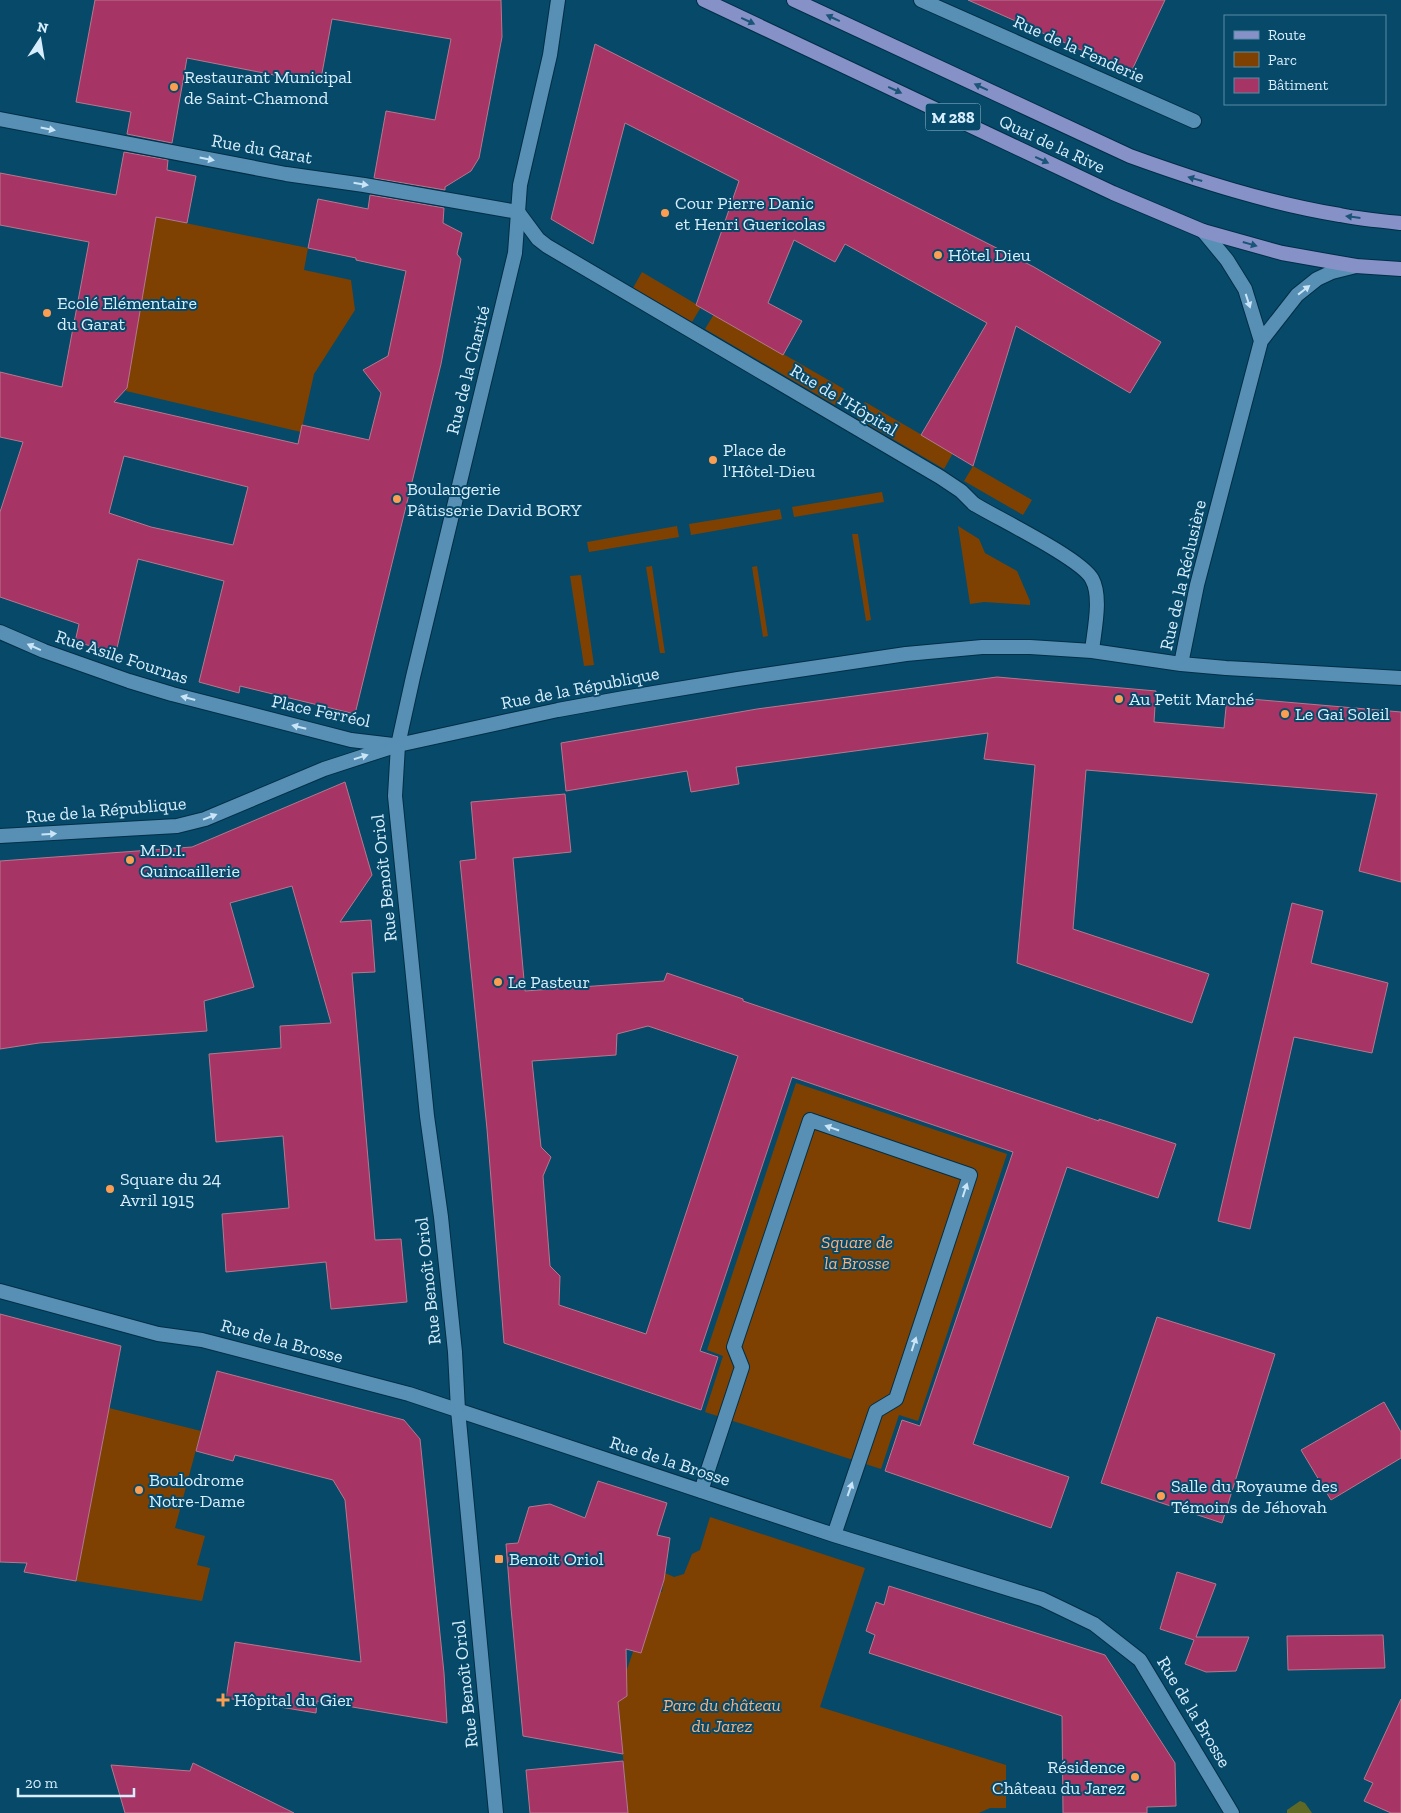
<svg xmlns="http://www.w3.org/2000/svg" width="1401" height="1813" font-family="'Zilla Slab',serif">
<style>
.green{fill:#7e4102}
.water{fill:#5e6925}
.building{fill:#a63566;stroke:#b5788d;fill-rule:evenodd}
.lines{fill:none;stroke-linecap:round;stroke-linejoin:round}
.pedestrian-casing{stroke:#002e46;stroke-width:16}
.minor-casing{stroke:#002e46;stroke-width:16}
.secondary-casing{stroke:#002e46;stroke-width:16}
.primary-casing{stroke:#002e46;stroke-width:16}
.pedestrian{stroke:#5790b4;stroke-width:14}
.minor{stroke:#5790b4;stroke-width:14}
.secondary{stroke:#5790b4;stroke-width:14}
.primary{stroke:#8691c8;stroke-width:14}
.oneway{fill:#1a5477}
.oneway2{fill:#cae5f7}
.poi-dot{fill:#fb9e52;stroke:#074969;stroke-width:2}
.labels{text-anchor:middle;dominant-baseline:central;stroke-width:4;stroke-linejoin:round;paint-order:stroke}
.shield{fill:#074969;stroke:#99bcd1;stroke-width:1}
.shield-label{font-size:16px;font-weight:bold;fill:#d7eefe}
.street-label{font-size:18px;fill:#d7eefe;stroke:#074969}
.poi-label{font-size:18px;fill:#d7eefe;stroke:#074969;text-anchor:start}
.park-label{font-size:18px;font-style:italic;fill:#fab17b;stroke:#074969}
</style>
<rect width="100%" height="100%" fill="#074969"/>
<path class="green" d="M156 217 308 248 304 270 351 280 355 310 314 374 301 432 126 391Z
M642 272 701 307 692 322 633 288Z
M714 314 844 389 835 405 705 329Z
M865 402 953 453 944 469 857 418Z
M973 466 1032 500 1023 515 964 481Z
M882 492 884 502 794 517 792 507Z
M780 509 782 519 691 535 689 524Z
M677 526 679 537 589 552 587 542Z
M958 526 979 539 985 553 1017 571 1030 601V605L984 602 970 604Z
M852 534H858L871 620 866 621Z
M652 566 665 653H660L646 567Z
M757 566 768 636 763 637 752 567Z
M581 575 594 665 584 666 570 576Z
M796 1083 1007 1154 918 1421 899 1415 881 1469 705 1412 723 1356 707 1350Z
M109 1408 201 1431 175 1528 205 1536 197 1565 210 1568 202 1601 76 1581Z
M710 1517 865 1568 820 1707 1006 1765V1808H990L979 1813H628L618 1700 626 1697 627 1689 622 1684 654 1590 662 1592 665 1573 674 1577 684 1574 692 1554 700 1550Z"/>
<path class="water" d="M1300 1801 1305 1803 1312 1813H1287V1810Z"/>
<path class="building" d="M95 0H501L502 37 479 158 471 171 445 187V190L374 178 386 111 435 120 451 39 332 19 320 84 187 58 172 143 127 134 131 112 76 102Z
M968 0H1165L1131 72Z
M595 44 1034 267 1161 342 1130 393 1016 326 973 466 921 435 987 323 845 244 835 262 794 240 768 303 802 321 783 355 696 305 739 181 625 123 593 244 551 219Z
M124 152 168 160 167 170 196 176 187 223 156 217 127 388 114 402 298 444 302 425 369 440 381 393 363 370 388 356 406 271 356 260V258L308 248 318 199 368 209 370 195 444 208 443 223 462 233 457 254 461 259 441 364 355 714 240 686 239 693 199 682 224 581 138 559 116 652 75 642 79 624 0 597V512L23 442 0 437V372L62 387 89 242 0 225V173L116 195ZM124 456 248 487 233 545 151 527 109 513Z
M997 677 1156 691 1154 722 1224 728 1227 697 1401 712V882L1359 871 1377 794 1086 770 1073 929 1209 974 1192 1023 1017 963 1035 765 984 759 988 733 736 767 739 784 691 792 687 771 566 791 561 743 757 709Z
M345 782 372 875 340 922 371 920 375 972 352 973 375 1240 401 1239 407 1302 331 1309 326 1262 226 1272 222 1214 289 1208 283 1136 216 1142 209 1054 281 1048 280 1026 331 1023 292 886 230 903 254 987 204 1001 207 1031 39 1043 0 1049V861L192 847Z
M565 794 571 852 513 858 525 991 664 981 667 973 743 999V1001L1099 1121V1119L1176 1144 1158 1198 1067 1167 973 1444 1069 1477 1051 1528 885 1471 902 1420 920 1426 1013 1152 792 1077 700 1351 718 1357 701 1410 504 1343 487 1129 460 861 476 859 471 802ZM648 1026 738 1056 646 1334 559 1305 560 1276 550 1266 543 1176 551 1157 541 1147 532 1061 616 1055 617 1034Z
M1292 903 1323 911 1311 963 1388 983 1372 1053 1294 1037 1250 1229 1218 1221Z
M0 1314 121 1346 76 1581 24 1572 27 1563 0 1562Z
M1157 1317 1275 1354 1222 1523 1101 1483Z
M217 1371 404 1420 420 1439 444 1673 447 1723 317 1701 316 1713 226 1698 235 1642 361 1662 345 1500 333 1480 235 1455 233 1461 196 1451Z
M1384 1402 1401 1432V1458L1331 1500 1301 1450Z
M598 1481 667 1503 657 1535 670 1538 664 1580 641 1653 626 1649 627 1696 618 1702 623 1754 523 1736 511 1608 506 1544 518 1543 529 1507 550 1504 585 1518Z
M1177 1572 1216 1584 1196 1637H1249L1236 1671 1206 1672 1185 1664 1194 1640 1160 1629Z
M889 1586 1105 1655 1175 1763 1176 1806 1147 1807V1813H1063L1062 1716 869 1653 875 1635 866 1631 876 1602 884 1605Z
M1383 1635 1385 1668 1288 1670 1287 1636Z
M1401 1699V1813H1391L1364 1801 1373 1783 1364 1779Z
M623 1761 628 1813H530L526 1770Z
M193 1763 294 1813H125L111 1765 190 1771Z"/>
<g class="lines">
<defs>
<path id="pedestrian" d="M518 212 538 239 547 246 940 477 961 491 974 504"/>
<path id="minor" d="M921 0 1194 121
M0 119 286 174 364 185 518 212
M1203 231 1227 260 1245 289 1261 341
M974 504C997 518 1082 559 1092 579 1102 597 1094 631 1092 651
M0 632 44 651 129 681 172 694 351 740 393 745
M1181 664 1197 585 1261 341 1297 295 1317 279 1332 272 1356 266
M0 836 177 826 205 819 324 769 398 745 558 710 624 698 738 679 906 654 982 647H1030L1092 651 1181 664 1226 668 1401 678
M0 1291 158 1334 202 1340 409 1394 834 1535 1042 1599 1094 1624 1140 1660 1232 1813
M701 1491 742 1367 734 1347 810 1120 970 1175 896 1399 876 1411 834 1535"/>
<path id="secondary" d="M496 1813 458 1410 455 1352 441 1217 427 1116 395 796 398 745 413 677 515 253 520 185 550 55 558 0"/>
<path id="primary" d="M704 0 1113 193 1203 231 1282 253 1356 266 1401 269
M794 0 1130 156C1199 181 1268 203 1340 215 1360 219 1381 221 1401 223"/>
</defs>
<use href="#pedestrian" class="pedestrian-casing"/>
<use href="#minor" class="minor-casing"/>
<use href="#secondary" class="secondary-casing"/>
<use href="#primary" class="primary-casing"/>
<use href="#pedestrian" class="pedestrian"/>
<use href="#minor" class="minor"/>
<use href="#secondary" class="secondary"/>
<use href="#primary" class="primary"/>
</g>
<defs><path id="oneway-solid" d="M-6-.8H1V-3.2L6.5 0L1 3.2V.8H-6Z" transform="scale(1.25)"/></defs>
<g class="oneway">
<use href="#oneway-solid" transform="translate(833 18) rotate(-155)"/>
<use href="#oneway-solid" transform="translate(748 21) rotate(25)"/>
<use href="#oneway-solid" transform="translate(981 87) rotate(-155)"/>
<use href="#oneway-solid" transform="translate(895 90) rotate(25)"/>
<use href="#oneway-solid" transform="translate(1042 160) rotate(25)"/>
<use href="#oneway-solid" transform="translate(1195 179) rotate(-164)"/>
<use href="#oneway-solid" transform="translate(1353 217) rotate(-173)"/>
<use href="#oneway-solid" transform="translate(1250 244) rotate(16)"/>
</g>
<g class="oneway2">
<use href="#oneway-solid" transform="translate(48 129) rotate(11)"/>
<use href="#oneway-solid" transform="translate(207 159) rotate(11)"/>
<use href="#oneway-solid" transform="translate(361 184) rotate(9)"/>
<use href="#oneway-solid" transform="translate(1304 290) rotate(-38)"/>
<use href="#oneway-solid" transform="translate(1248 301) rotate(72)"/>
<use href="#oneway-solid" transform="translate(34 647) rotate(-156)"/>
<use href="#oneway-solid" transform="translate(188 698) rotate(-165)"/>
<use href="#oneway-solid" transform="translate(299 727) rotate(-166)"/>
<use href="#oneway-solid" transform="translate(361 757) rotate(-17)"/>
<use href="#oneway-solid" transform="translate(210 817) rotate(-21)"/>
<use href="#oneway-solid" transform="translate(49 834) rotate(-3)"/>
<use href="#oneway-solid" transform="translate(832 1128) rotate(-161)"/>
<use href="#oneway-solid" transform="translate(965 1190) rotate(-72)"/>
<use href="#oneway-solid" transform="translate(914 1344) rotate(-72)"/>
<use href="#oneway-solid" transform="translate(850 1489) rotate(-71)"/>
</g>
<g class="poi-dot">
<circle cx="174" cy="87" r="5"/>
<circle cx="665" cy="213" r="5"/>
<circle cx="938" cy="255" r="5"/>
<circle cx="47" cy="313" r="5"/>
<circle cx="713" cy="460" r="5"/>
<circle cx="397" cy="499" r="5"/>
<circle cx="1119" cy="699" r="5"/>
<circle cx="1285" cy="714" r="5"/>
<circle cx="130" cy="860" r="5"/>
<circle cx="498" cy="982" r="5"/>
<circle cx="110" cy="1189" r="5"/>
<circle cx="139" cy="1490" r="5"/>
<circle cx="1161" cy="1496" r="5"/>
<rect x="494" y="1554" width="10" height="10" rx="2.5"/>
<path d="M220.5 1692.5h5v5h5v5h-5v5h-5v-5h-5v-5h5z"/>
<circle cx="1135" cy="1777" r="5"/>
</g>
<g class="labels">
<rect class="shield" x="925.5" y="103.5" width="55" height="27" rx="4"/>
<g class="shield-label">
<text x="953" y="117">M 288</text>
</g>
<g class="street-label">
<text transform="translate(1079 49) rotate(24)">Rue de la Fenderie</text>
<text transform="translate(1052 144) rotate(25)">Quai de la Rive</text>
<text transform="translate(262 149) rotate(10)">Rue du Garat</text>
<text transform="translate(468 370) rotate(-76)">Rue de la Charité</text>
<text transform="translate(844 400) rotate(31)">Rue de l'Hôpital</text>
<text transform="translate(1183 575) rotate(-77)">Rue de la Réclusière</text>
<text transform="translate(122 657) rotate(18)">Rue Asile Fournas</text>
<text transform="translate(580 688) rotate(-11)">Rue de la République</text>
<text transform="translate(321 711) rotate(12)">Place Ferréol</text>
<text transform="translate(106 810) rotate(-5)">Rue de la République</text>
<text transform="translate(384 878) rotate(-96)">Rue Benoît Oriol</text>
<text transform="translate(428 1281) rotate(-96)">Rue Benoît Oriol</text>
<text transform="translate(282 1341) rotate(15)">Rue de la Brosse</text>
<text transform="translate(670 1461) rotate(18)">Rue de la Brosse</text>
<text transform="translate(465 1684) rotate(-96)">Rue Benoît Oriol</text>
<text transform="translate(1194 1712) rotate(59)">Rue de la Brosse</text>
</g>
<g class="poi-label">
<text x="184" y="77">Restaurant Municipal<tspan x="184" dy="21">de Saint-Chamond</tspan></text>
<text x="675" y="203">Cour Pierre Danic<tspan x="675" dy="21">et Henri Guericolas</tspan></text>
<text x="948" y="255">Hôtel Dieu</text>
<text x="57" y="303">Ecolé Elémentaire<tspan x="57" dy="21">du Garat</tspan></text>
<text x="723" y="450">Place de<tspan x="723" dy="21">l'Hôtel-Dieu</tspan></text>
<text x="407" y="489">Boulangerie<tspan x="407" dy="21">Pâtisserie David BORY</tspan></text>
<text x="1129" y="699">Au Petit Marché</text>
<text x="1295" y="714">Le Gai Soleil</text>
<text x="140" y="850">M.D.I.<tspan x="140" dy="21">Quincaillerie</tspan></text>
<text x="508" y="982">Le Pasteur</text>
<text x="120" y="1179">Square du 24<tspan x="120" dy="21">Avril 1915</tspan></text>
<text x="149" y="1480">Boulodrome<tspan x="149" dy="21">Notre-Dame</tspan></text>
<text x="1171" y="1486">Salle du Royaume des<tspan x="1171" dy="21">Témoins de Jéhovah</tspan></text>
<text x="509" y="1559">Benoit Oriol</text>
<text x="234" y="1700">Hôpital du Gier</text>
<text x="1125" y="1767" text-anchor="end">Résidence<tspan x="1125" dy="21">Château du Jarez</tspan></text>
</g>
<g class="park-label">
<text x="857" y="1242">Square de<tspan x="857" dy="21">la Brosse</tspan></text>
<text x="722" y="1705">Parc du château<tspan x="722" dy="21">du Jarez</tspan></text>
</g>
</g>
<rect x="1224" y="15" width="162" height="90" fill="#074969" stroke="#5a8ba5"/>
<rect x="1234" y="31" width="25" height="8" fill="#8691c8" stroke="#5a8ba5"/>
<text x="1268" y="40" font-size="15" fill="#d7eefe">Route</text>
<rect x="1234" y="52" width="25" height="15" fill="#7e4102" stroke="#5a8ba5"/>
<text x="1268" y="65" font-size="15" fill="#d7eefe">Parc</text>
<rect x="1234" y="78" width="25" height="15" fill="#a63566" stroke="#5a8ba5"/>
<text x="1268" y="90" font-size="15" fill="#d7eefe">Bâtiment</text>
<g transform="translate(40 40) rotate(12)" stroke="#074969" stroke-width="4" paint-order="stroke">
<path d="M0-4L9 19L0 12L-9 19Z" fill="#d7eefe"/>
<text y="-8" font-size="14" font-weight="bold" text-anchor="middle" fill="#d7eefe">N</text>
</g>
<path d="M18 1788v8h116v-8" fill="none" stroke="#d7eefe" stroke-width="2.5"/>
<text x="25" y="1788" font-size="15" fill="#d7eefe" stroke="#074969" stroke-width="4" paint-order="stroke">20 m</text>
</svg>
